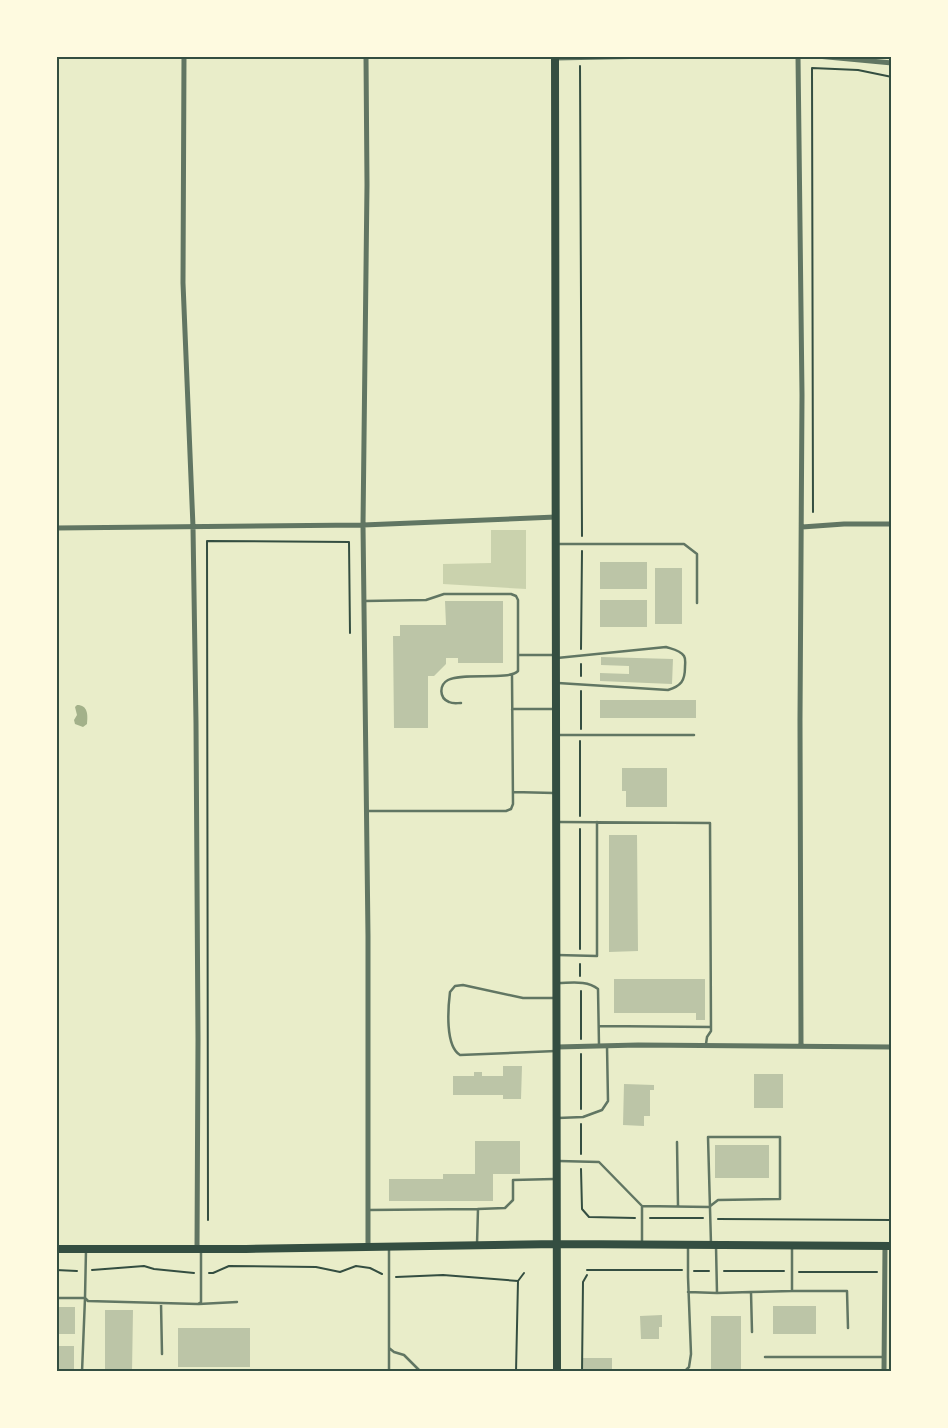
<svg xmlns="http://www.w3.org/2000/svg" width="948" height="1428" font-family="Mulish,sans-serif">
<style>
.green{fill:#cad2ad}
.water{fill:#a3b18a}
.building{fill:#bcc5a7}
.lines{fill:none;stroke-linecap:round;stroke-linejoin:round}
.path{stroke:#344e41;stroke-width:2}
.service{stroke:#617663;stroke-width:2.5}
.minor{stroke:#617663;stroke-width:5}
.secondary{stroke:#344e41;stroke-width:8}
.neatline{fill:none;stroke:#344e41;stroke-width:2}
</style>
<rect width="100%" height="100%" fill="#e9edc9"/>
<path class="green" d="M491 530H526V589L443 584V564L491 563Z"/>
<path class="water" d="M77 705C88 705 88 715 87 724L83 727 75 724 74 720 77 715 75 707Z"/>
<path class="building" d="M600 562H647V589H600Z
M655 568H682V624H655Z
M600 600H647V627H600Z
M445 601H503V663H458V658H446V664L434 676H428V728H394L393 636H400V625H446Z
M601 657 673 659 672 684 600 681V673L629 674V666L601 665Z
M600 700H696V718H600Z
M622 768H667V807H626V791H622Z
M609 835H637L638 951 609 952Z
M614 979H705V1020H696V1013H614Z
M503 1066H522L521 1099H503V1095H453V1076H474V1072H482V1076H503Z
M754 1074H783V1108H754Z
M624 1084 654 1085V1090H650V1116H644V1126L623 1125Z
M475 1141H520V1174H493V1201H389V1179H443V1174H475Z
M715 1145H769V1178H715Z
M773 1306H816V1334H773Z
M56 1307H75V1334H56Z
M105 1310H133L132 1372H105Z
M662 1315V1327H659V1339H641L640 1316Z
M711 1316H741V1369H711Z
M178 1328H250V1367H178Z
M56 1346H74V1372H56Z
M582 1358H612V1372H582Z"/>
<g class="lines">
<path class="path" d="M580 66 582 536
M813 512 812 68 858 70 892 77
M581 649 582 551
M581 676V664
M581 729V691
M580 816V741
M580 829V949
M580 964V976
M581 991V1039
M581 1054V1109
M581 1124V1154
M581 1169 582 1209 589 1217 635 1218
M650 1218H703
M718 1219 892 1220
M208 1220 207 541 349 542 350 633
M56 1270 77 1271
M92 1270 144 1266 154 1269 194 1273
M587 1270H682
M694 1271H709
M724 1271H784
M799 1272H877
M209 1273H213L229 1266 316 1267 340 1272 356 1266 370 1268 382 1274
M396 1277 443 1275 518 1281
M516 1372 518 1281 524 1273
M582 1372 583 1282 587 1275"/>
<path class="service" d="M558 544H684L697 554V603
M365 601 426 600 444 594H511L516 596 518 600V671C508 681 464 672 448 680 439 685 439 698 449 702 453 704 457 703 461 703
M518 655H555
M557 658 666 647C672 649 680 650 684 656 686 659 685 664 685 667 685 681 681 686 668 690L558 683
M512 709H555
M558 735H694
M513 792 554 793
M367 811H506L511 809 513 804 512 675
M558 822 710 823 711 1031 707 1037 706 1044
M557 955 597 956V822
M558 983C571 983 587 980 598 989L599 1045
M554 998H523L463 985 455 986 450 992C448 1008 445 1046 460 1055L556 1051
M599 1026 711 1027
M558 1118 583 1117 602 1110 608 1101 607 1046
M677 1142 678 1206
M559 1161 599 1162 642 1206 709 1207 718 1200 780 1199V1137H708L711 1244
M642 1206V1243
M368 1210 478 1209
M477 1244 478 1209 505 1208 513 1200V1180L554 1179
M389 1248V1348L394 1352 404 1355 421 1372
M86 1250 85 1298 88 1301 198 1304 201 1302V1250
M792 1291H847L848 1328
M688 1292 717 1293 716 1246
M717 1293 751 1292
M56 1298H85L82 1372
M161 1303 162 1354
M199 1304 237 1302
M752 1332 751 1292 792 1291V1247
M765 1357H884
M389 1372V1348
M684 1372 689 1367 691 1354 688 1277V1246"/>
<path class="minor" d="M184 56 183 283 193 527 196 723 198 1039 197 1249
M366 56 367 185 363 525 368 936V1247
M798 56 802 395 800 720 801 1046
M817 56 892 63
M555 58 655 56
M802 527 844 524H892
M56 528 363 525 556 517
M557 1047 638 1045 892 1047
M884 1372 885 1246"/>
<path class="secondary" d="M555 56 557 1372
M56 1249H246L558 1244 892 1246"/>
</g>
<rect width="948" height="1428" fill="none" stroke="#fefae0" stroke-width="115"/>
<rect x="58" y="58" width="832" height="1312" class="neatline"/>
</svg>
